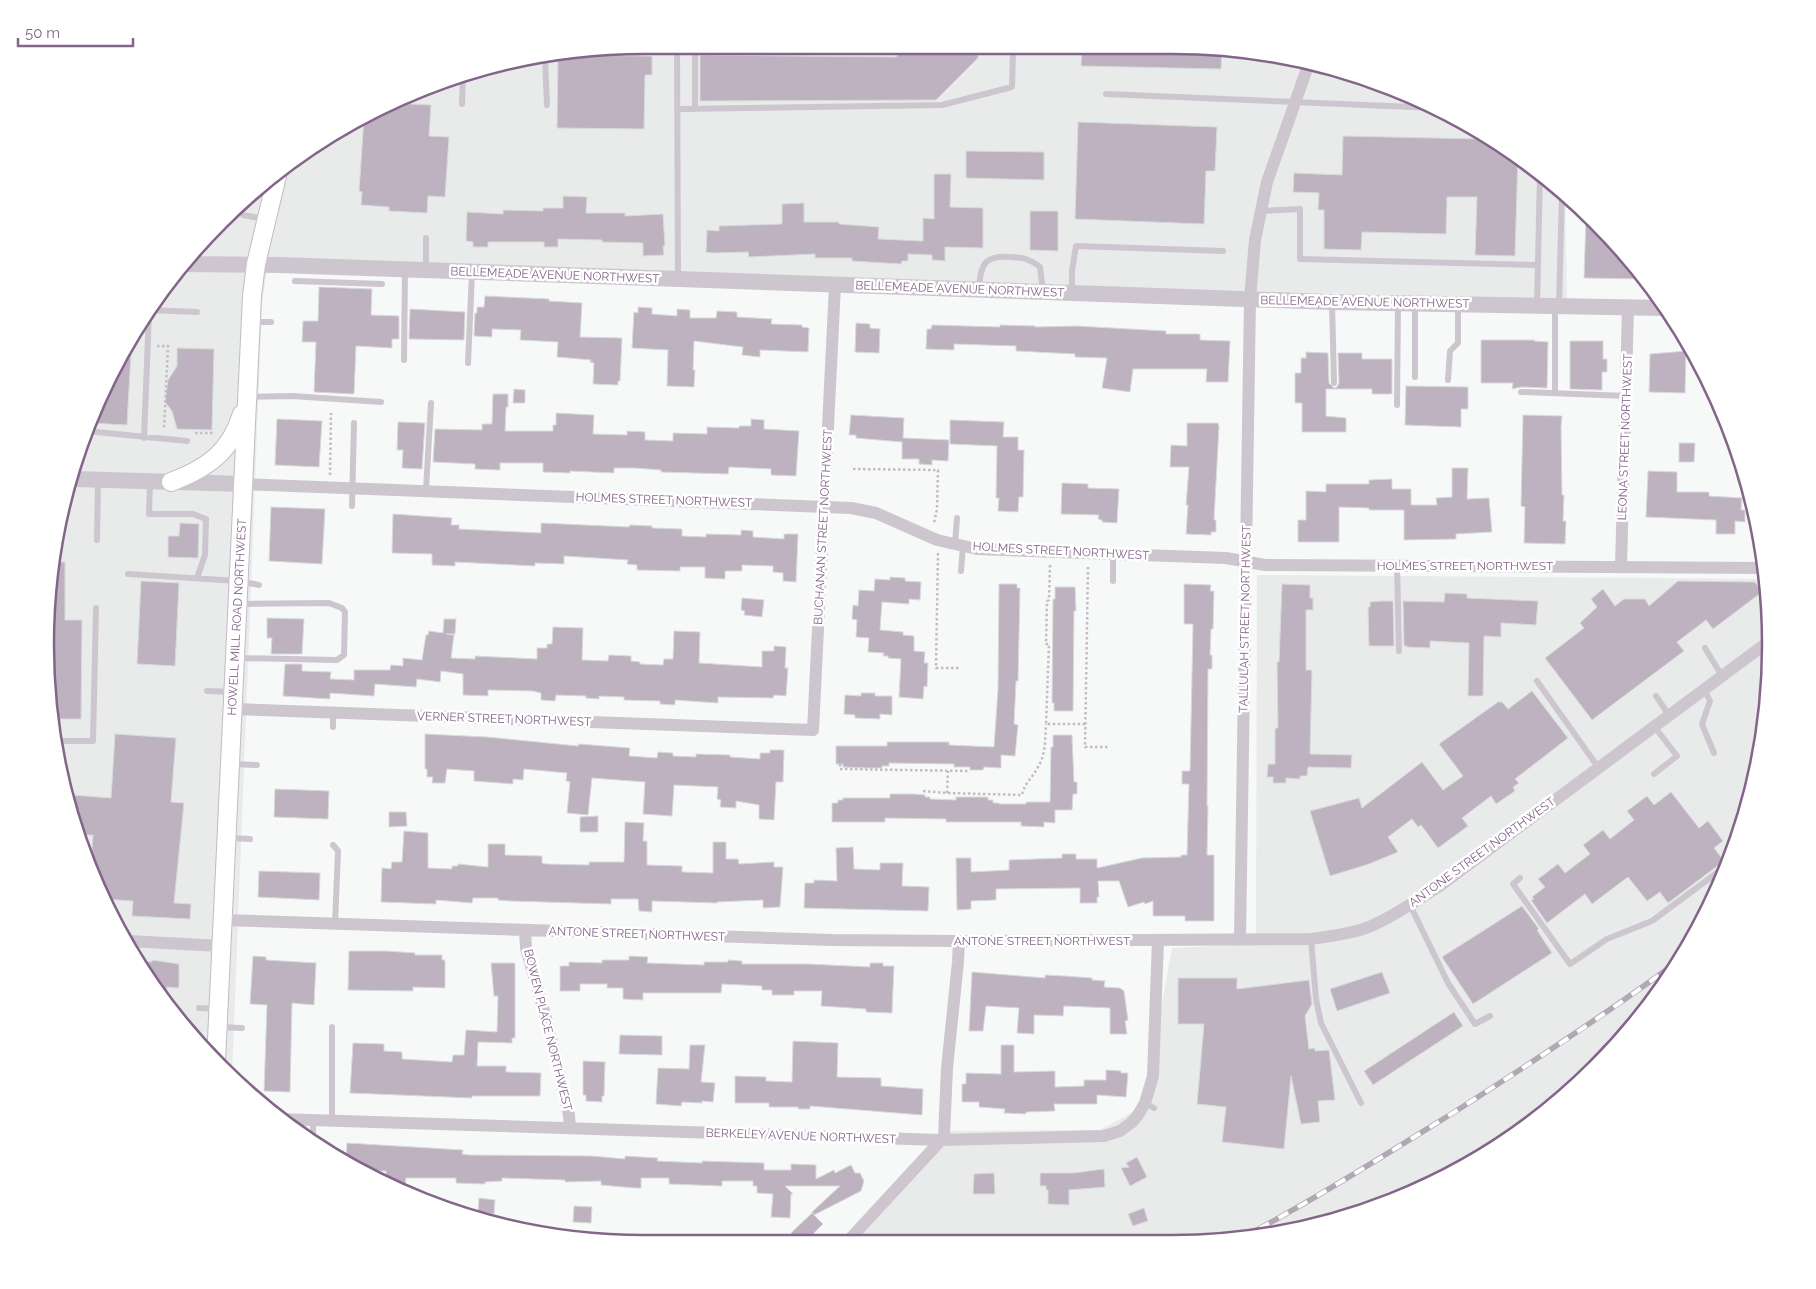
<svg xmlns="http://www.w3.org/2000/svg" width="1816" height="1289" font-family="Raleway,sans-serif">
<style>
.built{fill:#e9eaea}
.building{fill:#beb2c1;stroke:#d8dbd9}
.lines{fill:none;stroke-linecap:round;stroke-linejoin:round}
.secondary-casing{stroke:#c3bac4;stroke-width:20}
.path{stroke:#c2bdc3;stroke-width:2.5;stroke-dasharray:2.5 2.5;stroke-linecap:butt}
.service{stroke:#cdc6ce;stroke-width:6}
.minor{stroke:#cdc6ce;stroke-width:12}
.tertiary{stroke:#cdc6ce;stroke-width:16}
.secondary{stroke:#fff;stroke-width:18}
.rail-casing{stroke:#b2a8b4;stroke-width:5.5}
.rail{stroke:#fff;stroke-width:4;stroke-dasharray:11;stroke-linecap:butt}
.labels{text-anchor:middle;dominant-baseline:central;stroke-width:5;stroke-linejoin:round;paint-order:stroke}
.street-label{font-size:12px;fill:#84658a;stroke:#fff}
.rim{fill:none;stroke:#84658a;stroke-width:2.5}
</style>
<rect width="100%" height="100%" fill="#f6f9f7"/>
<path class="built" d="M644 45H1172L1289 57 1401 91 1471 125 1537 169 1565 196 1567 300 268 264 262 303 232 1076 194 1040 107 909 56 761 45 645 50 567 91 415 125 345 194 249 312 146 415 91 489 66Z
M1257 575 1766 579 1770 683 1751 799 1709 909 1647 1009 1567 1095 1436 1182 1327 1223 1250 1239 847 1241 949 1131 1099 1130 1151 1103 1156 1038 1172 948 1256 944Z"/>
<path class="building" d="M908 45H978V58L936 100 700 101V55L896 57Z
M1082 45H1172L1222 50 1221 69 1081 66Z
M568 55 652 56V75H645L644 129 557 128 558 56Z
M393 103 431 105 429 136 449 137 445 197 428 196 427 213 389 211V207L361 205 362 192 359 191 364 118Z
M1078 122 1217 127 1215 171H1206L1204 224 1075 219Z
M1343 136 1481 139V137H1489L1518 156 1515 256 1475 255 1477 197H1447L1446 234 1362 232 1361 250 1324 249V210H1318L1319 193 1293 192 1294 173 1342 175Z
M966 151 1044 152V180L966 178Z
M934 174H951L950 207 983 208V248L945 247V261L932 260V255L908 254V261H902L901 264 852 261V258H815V254L749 257 748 252 712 253 706 252 707 230 719 231V226L782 224V204L804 203V222H839V224L879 227 878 239 923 241V218L934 219Z
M563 196 587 197 586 213H625V216L663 214 665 246H663L664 255 643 256V243L602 242V240L558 239V247H544V242H488V247H473V242L466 241 467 212 503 214V210L543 211V208H563Z
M1030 211H1058V251L1030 250Z
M1586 216 1622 249 1644 279 1584 278Z
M319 287 372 289 371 315 399 316V339H392V348L356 346 354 394 314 392 316 342H302L303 321H318Z
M485 296 549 299V301L582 303 580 337 622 338 620 381H618V385L593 384 594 363 590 362 591 360 557 357 558 342 520 340 521 330 492 329V337L474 336 475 313H477V307H484Z
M638 307 652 308V314L677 316V309L690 310V318H716L717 311 737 312V317L772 319 771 324 802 325V327L809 328 808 352 760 350V357L742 355 743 347 694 341 693 370H695L694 387 667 386 668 350 632 348 634 312 638 313Z
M410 309 465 312 464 340 409 339Z
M856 323 870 324V328L880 329 879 353 855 352Z
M932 325 1000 327V325L1035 326V327L1076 326 1166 331V334H1200V340L1230 341 1228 382H1206L1207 369H1133L1130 392 1102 388 1107 358 1075 357V354L1016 351V346L954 344V350L926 349 927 329H931Z
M132 335 127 425 89 423 91 415 125 344Z
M1481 340H1534V341L1548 342 1547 388 1521 387 1512 389 1513 383H1481Z
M1570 341H1603V359H1607V372H1602V390L1570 389Z
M177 348 214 349 212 430 177 429 172 411 165 402 168 380 177 366Z
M1686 351 1685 393 1649 392 1650 354Z
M1306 352 1328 353 1329 383 1334 388 1337 387 1339 383 1338 353H1362V359H1392V394H1372V389H1326V416L1346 418V432H1302V403H1295V373H1301V358H1306Z
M1406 386 1468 387V409H1461V427L1405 425Z
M514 389 525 390V403H513Z
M493 394H508V407H506L505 431H553V425H556V413L594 415 593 434 627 435V431L645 432V440L673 441V433L707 434V427L739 428V426H751V419L764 420V429L799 431 796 476 771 475V469L729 467 728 474 661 472V470L635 468H614V473L570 471V473L543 472V463H500V470L475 469V464L433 462 435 429 482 430V424H492Z
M851 415 904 418 903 438 949 440 948 461 932 460V465L919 464V459H902V442L856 438V435H849Z
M1523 415 1562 416 1561 427 1562 495H1564L1563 521H1566L1565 544 1524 543 1525 507 1521 506Z
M277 419 322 421 319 467 275 465Z
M950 420 1004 422 1003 437H1018V450H1024L1023 497H1019L1018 512 998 511 999 498H996L997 446 950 444Z
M398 422 425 423 422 469 402 468 403 450H397Z
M1187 423H1218L1219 427 1214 520H1216V532H1211V535L1186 534 1188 505H1186L1189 467H1170L1171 445 1187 446Z
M1679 443H1695L1694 462H1679Z
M1452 468H1468L1467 499 1489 498 1492 532 1456 534V539L1404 540V510H1369V508L1339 507V542H1298V520H1306V491L1326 492V484H1369V480L1392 479V489H1411V505H1437L1436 498 1452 497Z
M1648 471 1677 472V492H1709V496L1742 498 1741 510H1745V522L1735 521V534H1716V520L1646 517Z
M1062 483 1088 484V488L1119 489 1117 523 1102 522V520L1098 519 1099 515 1061 514Z
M271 507 325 509 322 564 269 561Z
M393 514 452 518 451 525H459V529L541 533V523L629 527 630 525 652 526V528L682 529V536L706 537V534L741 535V530L753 531V537L784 539V534H798L796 582 783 581V573L773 572V566L742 565V571H725V579L705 578V567H680V571L637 570V565L627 564 628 560 564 556V564L535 563V566L455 562V566L432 565V554L392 553Z
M180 523 199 524 198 558 168 557V536H179Z
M51 562H65V620H82L81 719H52L45 645Z
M890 577 905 578V581L921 582 920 600 909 599V604L882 602 880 630 903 632V635L914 636V651L925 652 924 663H928L927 687 924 686 923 699 899 697 901 659 888 658V656H883L884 653 868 652 869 638 856 637 857 620 852 619 853 605 858 606 859 590 874 591 875 579 890 580Z
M141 581 179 583 175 666 137 664Z
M1678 581 1755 582 1762 592 1713 629 1706 620 1677 642 1684 651 1592 720 1545 658 1584 628 1580 623 1597 607 1591 599 1603 589 1615 606 1624 599H1645L1649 606Z
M999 584H1017V588H1020L1018 681H1016L1014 724 1018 725 1015 756 1001 755V768L984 767 983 770H970V767H954V764L889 763V766H882V768H866L843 767V764H836V746H887V742H949V745L994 747 998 689Z
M1184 584 1211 585 1210 591H1214L1213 629H1211L1210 655H1212V669H1208L1207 806H1208L1207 855H1214V921H1185V916H1153V901L1145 904 1144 902 1128 907 1119 881H1098L1099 897H1097V903H1080V888L996 889V900L971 901V909L957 910 956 858H971V872L1009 870V860L1062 858V854H1076V859H1097V868L1142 858 1181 857V855H1187L1189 784H1182V771H1190L1193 624H1184Z
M1282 584 1310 585V598H1313V610H1306V670H1312L1310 754 1352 755 1351 768 1308 767 1307 776H1300V779L1286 778V783H1273V777H1267L1268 764H1275V728H1278L1277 662H1279Z
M1055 587H1075L1076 611H1074L1073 711H1054V703H1052L1053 599H1055Z
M1445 593 1467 594V598L1538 601 1536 625 1501 623V637L1484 636 1483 696H1468L1469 643 1430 641V648L1407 647V646H1404L1403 601 1444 602Z
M742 598 764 600 762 617 744 615 745 611 741 610Z
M1382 601H1393L1394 646H1369L1368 607H1370V602Z
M267 618 304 619 302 654H271L272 638H267Z
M444 619H456L455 634H446L454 635 451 658 475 659V656L537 659V648H547V644H552L553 627 583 628 582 660 608 661 609 655 631 656V661L640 662V664L663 665 664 659H673L674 631 700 632 699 663 762 667V651H774V646L786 647 785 668H788L786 696 774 695 773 698 718 697V703L675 700V705L660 704V701L624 700V697L599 696V699L586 698V696L556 695 555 701 541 700V693L533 691 488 690V696L463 695V674L441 671 440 682 417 679 416 687 375 684 374 696 330 693V699L283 696 285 664H302V671L331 672 330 679 354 680V670H390L391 665 403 666V658L422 660 426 635H428L429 631 443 633Z
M1532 691 1568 738 1515 779 1519 783 1513 787 1515 791 1496 804 1491 796 1462 818 1468 826 1438 848 1421 825 1418 827 1412 819 1388 837 1398 852 1369 864 1330 876 1310 811 1359 798 1362 808 1422 762 1443 790 1463 776 1439 744 1498 702H1502L1508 709Z
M861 693H875V696H892V715L880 714V719L855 718V715L844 714 845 695 861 696Z
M115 734 176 738 171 802 184 803 174 903 191 904 190 919 132 916 133 901 103 899 91 863 93 835H81L71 805 72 795 111 798Z
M425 734 487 737 578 746 579 744 630 748 629 756 657 758 658 752 673 753V756L696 757V754L730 755V757L760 759V753H770V750H784L783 782H776L774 820 759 819V805L736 801V808L720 807 721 800 717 799 718 787 674 785 672 816 643 814 645 782 592 778 588 815 567 813 570 782 566 781 567 773 524 769 523 780 513 779V784L474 781V771L447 769 445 783H432L433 777H427V769H425Z
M1053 735H1072L1074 782H1077V794H1073L1072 810H1055V823L1044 822V827L1021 826V822H946V819L885 818V822H832V803H838V800H843V798H890V794H914L925 795V797H930V799L956 800V797H988V800H993V803H999V804H1026V802H1050L1051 747H1053Z
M275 789 329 791 328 819 274 817Z
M1671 792 1699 828 1708 821 1723 841 1714 848 1724 861 1668 903 1660 892 1647 901 1628 877 1592 904 1585 894 1547 923 1531 900 1534 899 1532 897 1545 887 1538 879 1558 864 1565 873 1590 854 1583 845 1603 830 1610 839 1634 820 1627 811 1647 796 1654 805Z
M389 812H406L407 826 389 827Z
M598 816V832H580V817Z
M625 822 644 823 643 841H647V865L682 866V872L713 873V842H726V859H738L739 864 774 862V867H783L780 907 763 908V900L717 902V903L652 901V912L639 911 638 899H611V904L510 901 498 900V898H473L472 903 436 900V904L381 902 382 868 391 869 392 862H402L404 831 428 833V868L452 869V866H458V864L488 867V844H505V855L542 856V863L546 864 589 865V862H624Z
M853 847 854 869 880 870V863H903L902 886 929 887 928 911 804 908 805 883H814V880L837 881 836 848Z
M259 871 320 873 319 900 258 897Z
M1522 906 1539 929 1537 930 1552 953 1473 1004 1442 957Z
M349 951H386L415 953V955H442V960H445V988L413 987V991L348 990Z
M253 956 266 957V960L316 963 314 1005 292 1003 290 1092 264 1091 267 1005 250 1004Z
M629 956 648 957 647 963 704 965V962H728V960L742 961V964H809L870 967V963H883V966H894L892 1013 866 1012V1009L821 1006 822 991H794V995H772V990H762V986L722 984 721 993H643V1000L623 999V988H607V984H580V991H560V966H569V962L602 963V960H629Z
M152 960 179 964V988L167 987 166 999 141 961 152 962Z
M491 963H515V1038H512V1043L478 1042 477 1066H506V1072L541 1073 540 1096H472V1098L350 1093 353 1043 384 1044V1051L402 1052V1059L452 1062 453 1055H464L466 1030 497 1032 498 996H494Z
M972 972 1045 978V975L1064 976 1092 978V980L1105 981 1104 987 1120 988 1124 991 1128 1020 1125 1021 1127 1034H1110V1008L1064 1006 1063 1016 1034 1015V1034L1017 1033 1019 1008 986 1006 983 1031H969Z
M1382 972 1390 993 1337 1011 1330 989Z
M1178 978H1237V989L1309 980 1312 1004 1305 1016 1309 1049 1315 1048V1051L1329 1050 1335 1100 1318 1101 1320 1122 1301 1124 1291 1076 1284 1149 1222 1142 1226 1107 1197 1104 1204 1024H1178Z
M1454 1012 1463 1026 1373 1085 1364 1071Z
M620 1035 662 1036V1055L619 1054Z
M793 1041 838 1043 837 1077 881 1078V1086L923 1089 922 1115 810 1106V1109H798V1107H769V1103H735V1076L766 1077V1081L792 1082Z
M690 1045H705L701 1082 715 1083 713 1102 702 1101V1103L682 1102 681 1106 656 1104 658 1068 689 1069Z
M1001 1045H1014V1072L1055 1071V1087L1084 1086V1080H1106V1070L1121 1071V1073H1128L1126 1097 1097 1095V1104H1054L1055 1111 1026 1112V1114L1004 1113 1005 1109 979 1107V1102H962V1084H966V1073L1001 1074Z
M583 1061 605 1062 604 1096H602V1102L586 1101V1095H583Z
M347 1143 463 1150 462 1154 469 1155 592 1156 625 1159V1156L658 1158 657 1161 702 1163V1161L764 1163V1170H791V1164L816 1165V1179L834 1170 835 1173 851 1165 855 1173H860L864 1181 861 1191 814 1215 812 1212 840 1186H785L793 1194H791L790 1218 771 1217 773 1194 757 1193V1186H753V1181H722V1186L669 1184V1178H641V1188H635L601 1185V1181L565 1182V1180L502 1178V1181L485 1182V1184L456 1183V1178H406L405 1186 388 1185H386V1171H361L346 1162Z
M1137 1157 1147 1177 1130 1186 1121 1168 1129 1167 1126 1163Z
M1104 1169 1105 1187 1069 1190V1205L1048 1204V1190H1046V1186H1040V1173H1073Z
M994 1173 995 1194H973L974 1174Z
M479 1198 495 1200 494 1214 478 1212Z
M574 1206 592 1207 591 1223 573 1222Z
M1144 1208 1148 1221 1133 1226 1128 1214Z
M812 1213 823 1224 812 1235 819 1241 799 1242 791 1233Z"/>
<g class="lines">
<defs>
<path id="secondary" d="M171 482C207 468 230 453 242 414
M216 1061 252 296 256 264 277 176"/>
</defs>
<use href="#secondary" class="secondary-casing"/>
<path class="path" d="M157 346H168L164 429
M195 433H214
M853 469 938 470 937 509 934 523
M330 475 331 413
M938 553 936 668H959
M1050 565 1049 600 1047 601 1046 644H1049L1046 724H1086
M1088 567 1085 747H1110
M840 764V769L968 771
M923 791 947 793 1022 795C1024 784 1033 777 1038 767 1046 754 1045 739 1046 724
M947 793 948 771"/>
<path class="service" d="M677 45 678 279
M695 45V109
M545 58 547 105
M1106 94 1436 108
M462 104 463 74
M677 109 942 105 1012 87 1013 52
M1261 211 1300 209V259L1538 265
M243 215 265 219
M426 269V238
M295 281 382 284
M979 290C980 265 984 255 1010 257 1022 257 1030 259 1040 267L1043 291
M1072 292V271L1076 246 1223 251
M1332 303 1334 383
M1415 305V377
M1537 305 1540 172
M1559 305 1562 193
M150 310 197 312
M252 322H271
M404 360 405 270
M468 363 472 273
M1448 380 1450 351 1458 343V306
M1521 392 1626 396
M1555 393V308
M248 397 292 396 381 402
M1397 405 1398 304
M86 431 187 441
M144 438 149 312
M150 482 149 514H193L206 519 205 555 197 578
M426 490 431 403
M352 506 354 423
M97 540 98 481
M955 544 957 518
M1397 565 1399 651
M961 571 963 546
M128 574 238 581 259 585
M1113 581V554
M1763 606 1767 609
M1705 648 1722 676
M237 658 337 660 344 655 345 612 342 608 329 603 239 604
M1537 681 1598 767
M1704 689 1710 701 1702 724 1714 753
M207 691 233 692
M1656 696 1669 715
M333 713V727
M1654 726 1677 756 1654 774
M54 741H93L96 608
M232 764 257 765
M229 838 250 839
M333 845 338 851 335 924
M1520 878 1513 884 1570 964 1607 939 1652 921 1726 866
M1410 905 1448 983 1475 1024 1490 1016
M1311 939 1316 999 1321 1023 1361 1103
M199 1008 216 1009
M218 1027 242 1028
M1145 1103 1154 1108
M313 1120V1141
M332 1120V1027"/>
<path class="minor" d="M243 484 851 508 876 513 937 540 977 549 1226 558 1265 565 1766 568
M1621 566 1628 308
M233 709 813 730 835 285
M222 920 832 940 959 941 1311 939C1330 936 1351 934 1369 927 1395 916 1417 900 1441 885L1768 642
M525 931 526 948 547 1022 569 1115 570 1128
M1240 939 1250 299 1255 240 1267 182 1309 63
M128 941 221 946
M278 1119 941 1140 1104 1136 1120 1131 1131 1123 1138 1115 1145 1103 1153 1076 1158 940
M848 1241 944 1137 947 1068 958 962 959 941"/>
<path class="tertiary" d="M183 264 279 265 1332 302 1665 308
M74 479 243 484"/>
<use href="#secondary" class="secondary"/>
<defs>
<path id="rail" d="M1240 1239C1314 1200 1385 1155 1456 1111 1531 1063 1605 1015 1677 962"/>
</defs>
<use href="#rail" class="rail-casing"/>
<use href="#rail" class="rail"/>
</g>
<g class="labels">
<g class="street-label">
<text transform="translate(555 275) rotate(2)">BELLEMEADE AVENUE NORTHWEST</text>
<text transform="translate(960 289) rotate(2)">BELLEMEADE AVENUE NORTHWEST</text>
<text transform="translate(1365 302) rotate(1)">BELLEMEADE AVENUE NORTHWEST</text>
<text transform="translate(1625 437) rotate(-88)">LEONA STREET NORTHWEST</text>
<text transform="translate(664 500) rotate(2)">HOLMES STREET NORTHWEST</text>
<text transform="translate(823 527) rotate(-87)">BUCHANAN STREET NORTHWEST</text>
<text transform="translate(1061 551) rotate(3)">HOLMES STREET NORTHWEST</text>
<text x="1465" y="566">HOLMES STREET NORTHWEST</text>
<text transform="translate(237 617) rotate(-87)">HOWELL MILL ROAD NORTHWEST</text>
<text transform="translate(1245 619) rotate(-89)">TALLULAH STREET NORTHWEST</text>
<text transform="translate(504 719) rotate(2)">VERNER STREET NORTHWEST</text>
<text transform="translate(1482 852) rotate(-36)">ANTONE STREET NORTHWEST</text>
<text transform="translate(637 934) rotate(2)">ANTONE STREET NORTHWEST</text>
<text x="1042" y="941">ANTONE STREET NORTHWEST</text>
<text transform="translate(548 1030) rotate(76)">BOWEN PLACE NORTHWEST</text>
<text transform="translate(801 1136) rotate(2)">BERKELEY AVENUE NORTHWEST</text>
</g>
</g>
<path d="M0 0H1816V1289H0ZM644 54H1172A590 590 0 0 1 1762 644V645A590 590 0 0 1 1172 1235H644A590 590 0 0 1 54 645V644A590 590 0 0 1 644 54Z" fill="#fff" fill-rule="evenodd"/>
<path class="rim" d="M644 54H1172A590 590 0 0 1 1762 644V645A590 590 0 0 1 1172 1235H644A590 590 0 0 1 54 645V644A590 590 0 0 1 644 54Z"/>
<path d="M18 38v8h115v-8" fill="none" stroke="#84658a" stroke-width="2.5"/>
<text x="25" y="38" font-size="15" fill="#84658a" stroke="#ffffff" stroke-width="4" paint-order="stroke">50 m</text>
</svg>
